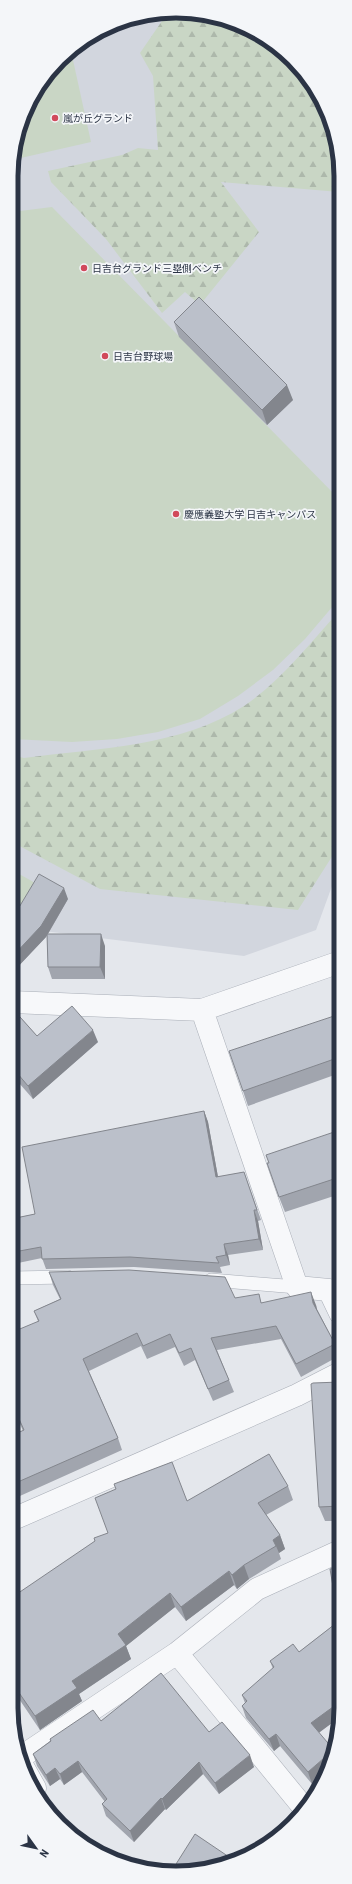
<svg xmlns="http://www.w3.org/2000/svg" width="352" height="1884" font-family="'Roboto Condensed','Noto Sans JP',sans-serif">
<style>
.built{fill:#d2d6de}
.forest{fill:url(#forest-firs)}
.pitch{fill:#c9d6c5}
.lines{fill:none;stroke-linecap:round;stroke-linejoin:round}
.lane-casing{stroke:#a9aeb7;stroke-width:14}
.street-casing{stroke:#a9aeb7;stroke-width:23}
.lane{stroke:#f7f8fa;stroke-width:13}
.street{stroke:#f7f8fa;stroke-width:22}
.wall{fill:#a1a5ae}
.shaded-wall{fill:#83868d}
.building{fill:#bbc0ca;stroke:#83868d}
.poi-dot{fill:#d1495b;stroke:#f4f6f9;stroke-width:1.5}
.labels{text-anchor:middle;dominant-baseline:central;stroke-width:3.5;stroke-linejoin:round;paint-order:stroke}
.poi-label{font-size:10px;fill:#2b3445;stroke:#f4f6f9;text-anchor:start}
.rim{fill:none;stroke:#2b3445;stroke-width:5}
</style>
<defs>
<pattern id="forest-firs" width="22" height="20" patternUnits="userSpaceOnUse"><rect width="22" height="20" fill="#c9d6c5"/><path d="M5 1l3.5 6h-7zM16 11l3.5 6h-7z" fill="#adb8ab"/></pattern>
</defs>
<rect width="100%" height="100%" fill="#e4e7ec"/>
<path class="built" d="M197 12 249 28 293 59 324 103 341 165 340 864 316 930 244 956 12 927V155L33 94 75 45 133 17Z"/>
<path class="forest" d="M197 12 249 28 293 59 324 103 341 165V195L339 192 221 182 259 232 200 305 185 292 162 313 106 239 51 182 48 171 122 155 138 148 158 150 153 76 140 53 164 18 163 15Z
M340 610V844L298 910 100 889 12 842V755L24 758C98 748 180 747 244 706 280 682 311 642 340 610Z"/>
<path class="pitch" d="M71 51 91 142 12 160V155L33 94Z
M52 207 340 500V593L333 606 305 639 273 670 238 696 200 719 158 732 117 739 72 742 12 739V212Z
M12 870 37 884 12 925Z"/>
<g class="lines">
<defs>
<path id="lane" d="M11 1278 68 1277
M211 1280 297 1287"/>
<path id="street" d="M12 1002 202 1010 340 962
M202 1010 297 1287 329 1290 340 1313
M11 1520 297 1395 340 1373
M177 1653 304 1808
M21 1757 177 1653 257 1589 340 1551
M22 1765 35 1788"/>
</defs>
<use href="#lane" class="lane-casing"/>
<use href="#street" class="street-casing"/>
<use href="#lane" class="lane"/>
<use href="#street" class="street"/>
</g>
<path class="wall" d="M174 322 293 400 267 425 179 337Z
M68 899 48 934 105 946V979H52L48 967 47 935 46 937 12 973V919Z
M12 1008 37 1036 98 1042 33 1099 12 1075Z
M340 1014V1073L248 1106 243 1091Z
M204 1111 208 1122 218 1177 244 1172 261 1220 258 1221 263 1250 228 1255 230 1265 220 1267 222 1273 134 1267 46 1269 42 1258 18 1263H11V1219L35 1214Z
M340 1130V1194L285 1212 279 1197 269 1163Z
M49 1272 235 1298 263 1303 316 1305 317 1309 335 1344 339 1356 301 1377 281 1339 217 1350 229 1380 234 1392 213 1401 195 1360 184 1366 175 1347 147 1359 141 1346 89 1371 118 1438 122 1450 11 1500V1436L23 1431 11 1403V1341L18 1339 38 1321 34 1311 60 1299 53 1285Z
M340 1382V1521H325L319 1507Z
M288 1486 293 1500 266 1515 280 1535 285 1549 279 1553 281 1559 249 1579 237 1589 234 1585 186 1621 175 1607 126 1646 131 1659 79 1694 82 1701 40 1730 11 1687V1598L187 1501Z
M340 1568V1717L319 1732 312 1784 280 1746 274 1751 246 1718 242 1706 245 1703 242 1695 273 1669 270 1661 299 1652 339 1621Z
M101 1721 209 1732 254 1767 219 1794 203 1774 166 1810 165 1809 134 1842 106 1816 102 1804 105 1802 82 1772 64 1785 60 1779 50 1786 37 1766 33 1754 50 1741V1739Z"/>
<path class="shaded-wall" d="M287 385 293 400 267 425 262 410Z
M64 888 68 899 46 937 12 973V957Z
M101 934 105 946V979L100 967Z
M93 1030 98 1042 33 1099 28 1086Z
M204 1111 208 1122 220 1188 216 1177Z
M254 1210 258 1221 263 1250 259 1239Z
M224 1244 228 1255 230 1265 226 1255Z
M311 1292 316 1305 318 1315 313 1303Z
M280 1535 285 1549 279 1553 276 1546 273 1540Z
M244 1565 249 1579 237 1589 232 1575Z
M229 1571 234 1585 186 1621 181 1607Z
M170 1593 175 1607 126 1646 131 1659 79 1694 82 1701 40 1730 35 1716 72 1681 118 1634Z
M340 1695V1717L316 1735 311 1723 334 1700Z
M276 1734 280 1746 274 1751 269 1739Z
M332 1751 325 1773 312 1784 308 1772Z
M250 1755 254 1767 219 1794 215 1783Z
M78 1761 82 1772 64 1785 60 1774Z
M199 1762 203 1774 166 1810 162 1799Z
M55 1768 60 1779 50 1786 46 1775Z
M161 1798 165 1809 134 1842 130 1831Z"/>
<path class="building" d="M199 297 287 385 262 410 174 322Z
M39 874 64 888 41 926 12 957V919Z
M47 934H101L100 967H48Z
M72 1006 93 1030 28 1086 12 1067V1008L37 1036Z
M340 1014V1057L243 1091 229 1051Z
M204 1111 216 1177 244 1172 257 1210H254L259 1239 224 1244 226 1255 216 1257 219 1263 130 1257 42 1259 41 1247 14 1252H11V1219L35 1214 22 1147Z
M340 1130V1177L279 1197 267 1163H269L266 1155Z
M129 1270 225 1277 235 1298 259 1294 261 1303 311 1292 313 1303 335 1344 296 1364 276 1326 211 1338 229 1380 208 1389 191 1348 179 1353 170 1334 143 1346 137 1333 83 1359 118 1438 11 1485V1436L24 1430 11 1401V1341L18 1339 15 1331 39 1321 34 1311 61 1299 49 1272Z
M340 1382V1506L319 1507 311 1384 313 1383Z
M269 1454 288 1486 258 1503 280 1535 273 1540 276 1546 244 1565 232 1575 229 1571 181 1607 170 1593 118 1634 126 1645 72 1681 77 1688 35 1716 11 1681V1598L95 1541 94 1538 108 1533 95 1498 116 1489 114 1484 172 1462 187 1501Z
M340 1568V1695L334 1700 337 1704 311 1723 333 1749 332 1751 308 1772 276 1734 269 1739 242 1706 247 1701 242 1695 274 1667 270 1661 293 1644 299 1652 339 1621 330 1569Z
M161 1673 209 1732 222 1722 250 1755 215 1783 199 1762 162 1799 161 1798 130 1831 102 1804 107 1799 78 1761 60 1774 55 1768 46 1775 33 1754 51 1741 50 1739 93 1710 101 1721Z
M195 1834 235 1861 229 1864 171 1872Z"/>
<g class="poi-dot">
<circle cx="55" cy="118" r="4"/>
<circle cx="84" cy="268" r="4"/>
<circle cx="105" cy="356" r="4"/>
<circle cx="176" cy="514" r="4"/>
</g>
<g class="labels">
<g class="poi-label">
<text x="63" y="118">嵐が丘グランド</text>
<text x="92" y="268">日吉台グランド三塁側ベンチ</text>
<text x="113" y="356">日吉台野球場</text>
<text x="184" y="514">慶應義塾大学 日吉キャンパス</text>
</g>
</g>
<path d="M0 0H352V1884H0ZM176 18H176A158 158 0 0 1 334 176V1708A158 158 0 0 1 176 1866H176A158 158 0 0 1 18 1708V176A158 158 0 0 1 176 18Z" fill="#f4f6f9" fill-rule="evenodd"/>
<path class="rim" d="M176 18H176A158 158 0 0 1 334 176V1708A158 158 0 0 1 176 1866H176A158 158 0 0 1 18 1708V176A158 158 0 0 1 176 18Z"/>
<g transform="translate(36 1848) rotate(123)" stroke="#f4f6f9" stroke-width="3" paint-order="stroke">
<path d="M0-3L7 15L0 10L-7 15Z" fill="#2b3445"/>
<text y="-6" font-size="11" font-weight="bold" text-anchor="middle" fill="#2b3445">N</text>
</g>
</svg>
